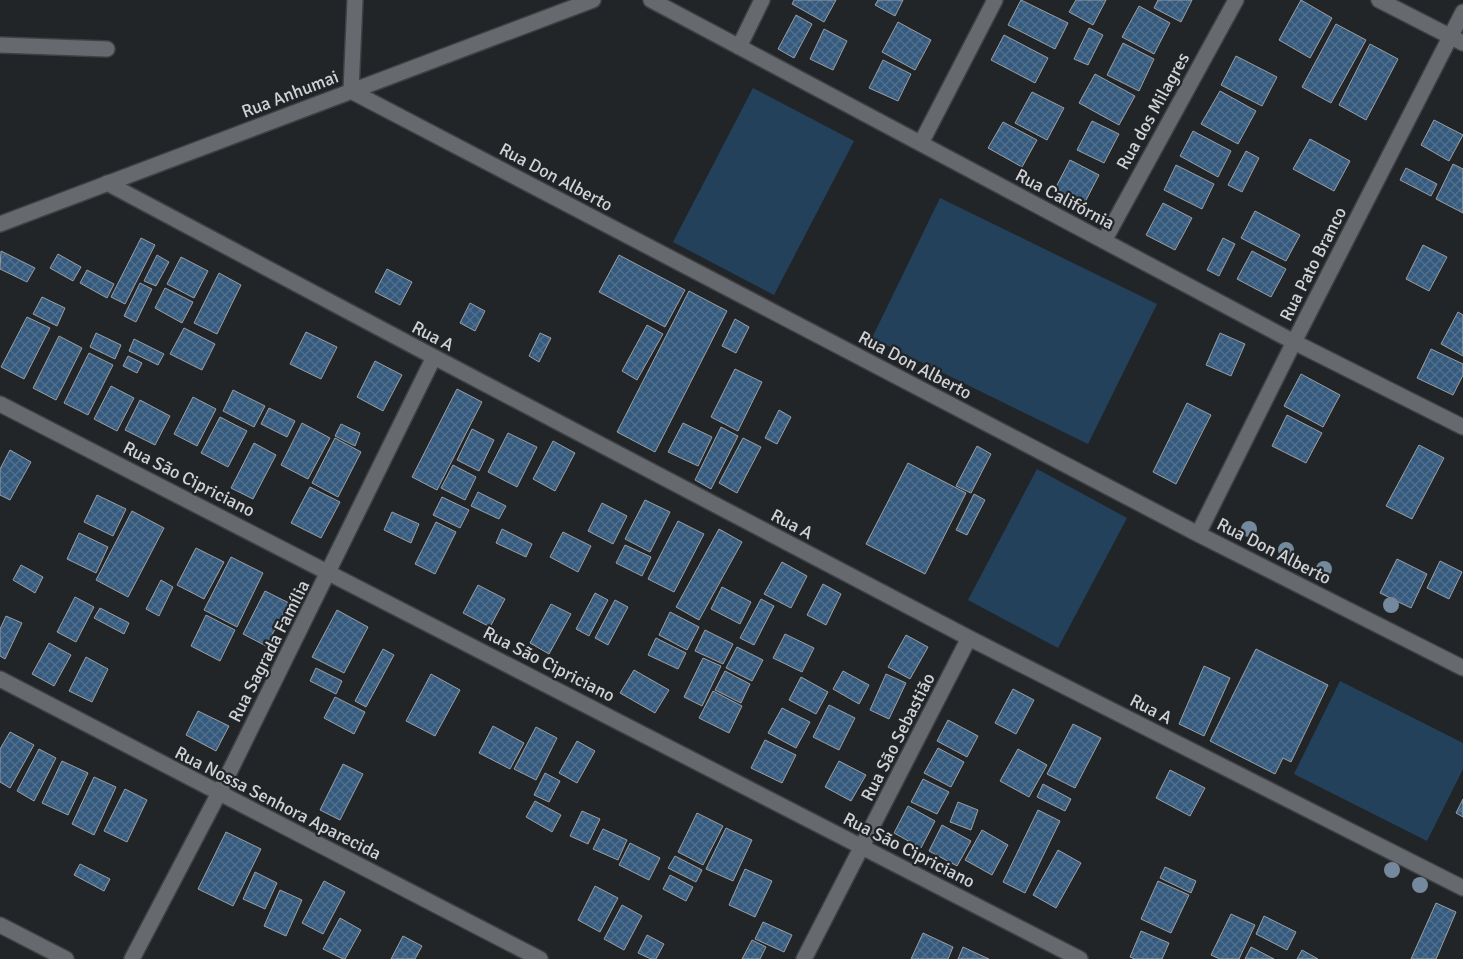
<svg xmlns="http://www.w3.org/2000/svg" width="1463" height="959" font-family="Signika,sans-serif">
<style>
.pitch{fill:#24415c}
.building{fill:url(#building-cross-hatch);stroke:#9a9ea2}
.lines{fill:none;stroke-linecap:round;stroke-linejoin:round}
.minor-casing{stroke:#3e4144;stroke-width:18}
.minor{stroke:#666a6e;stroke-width:15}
.tree{fill:#74899d}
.labels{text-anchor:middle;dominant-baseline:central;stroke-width:4.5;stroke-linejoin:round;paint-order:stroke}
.street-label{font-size:18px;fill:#d0d2d5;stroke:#212528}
</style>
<defs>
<pattern id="building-cross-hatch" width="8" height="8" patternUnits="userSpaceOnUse" patternTransform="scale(1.25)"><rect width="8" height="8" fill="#355a7d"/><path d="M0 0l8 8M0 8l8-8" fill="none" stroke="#51718f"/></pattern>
</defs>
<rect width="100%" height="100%" fill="#212528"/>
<path class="pitch" d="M753 88 854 141 774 295 673 242Z
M940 198 1157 304 1088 444 872 338Z
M1037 469 1127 518 1058 648 968 600Z
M1340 681 1463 743V769L1427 841 1294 774Z"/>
<path class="building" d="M794 0H836L824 22 792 4Z
M878 0H903L895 16 875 5Z
M1021 0 1068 23 1055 49 1008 25Z
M1076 0H1106L1093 25 1069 12Z
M1158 0H1192L1181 22 1154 8Z
M1301 0 1332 18 1310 58 1279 40Z
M1139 6 1170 23 1154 54 1122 37Z
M796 15 812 24 794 58 778 49Z
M898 22 931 40 915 70 882 52Z
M1336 24 1366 40 1331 103 1302 87Z
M1089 28 1103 35 1088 65 1074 59Z
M824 29 847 41 833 70 810 59Z
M1004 35 1048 58 1035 83 991 60Z
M1123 43 1154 59 1139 91 1107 75Z
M1370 44 1398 59 1366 120 1339 105Z
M1236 56 1277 77 1262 106 1221 85Z
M883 60 911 74 898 101 869 88Z
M1095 74 1135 96 1119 125 1079 103Z
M1220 91 1256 111 1238 144 1201 124Z
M1032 92 1064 108 1047 140 1015 123Z
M1434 120 1463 135 1449 161 1421 145Z
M1092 121 1119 134 1104 163 1077 150Z
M1003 122 1037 140 1022 167 988 148Z
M1193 131 1231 151 1218 177 1180 156Z
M1310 139 1350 161 1334 191 1293 169Z
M1246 151 1259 158 1242 192 1228 185Z
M1070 160 1099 175 1084 204 1055 189Z
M1453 164 1463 169V213L1436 199Z
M1176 165 1214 184 1202 209 1164 190Z
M1406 168 1437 184 1431 196 1400 180Z
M1163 203 1192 218 1175 250 1146 235Z
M1255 211 1300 235 1286 261 1241 238Z
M141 238 155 245 125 304 111 297Z
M1223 238 1235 244 1219 276 1207 270Z
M1423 245 1447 257 1429 291 1406 279Z
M1 251 35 268 27 282 0 269Z
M1252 251 1286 269 1271 297 1237 279Z
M58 254 81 267 73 281 50 268Z
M157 255 169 262 156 286 144 281Z
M619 255 685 290 665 327 599 292Z
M181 257 208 271 194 298 167 284Z
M387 269 412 282 400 305 375 292Z
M87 270 114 284 107 298 80 283Z
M219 273 241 285 217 334 194 323Z
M140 283 152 289 136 322 124 316Z
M165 288 193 302 182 323 155 308Z
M689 291 727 311 655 452 617 432Z
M42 297 65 308 57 326 33 314Z
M470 303 485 311 475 331 460 323Z
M1458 312 1463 315V356L1441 344Z
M27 317 50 328 24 379 1 367Z
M735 319 749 327 736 353 722 346Z
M647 325 663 334 637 380 622 371Z
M184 328 215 344 202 370 170 354Z
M306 332 337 347 321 379 290 364Z
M96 333 121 345 115 359 90 347Z
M540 333 551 338 539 362 529 356Z
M1220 333 1245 344 1231 376 1206 365Z
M59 336 82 348 56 400 33 388Z
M134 339 164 354 158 365 129 351Z
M1431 349 1463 364V375L1453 395 1417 378Z
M89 353 113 365 88 415 64 403Z
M128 356 142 363 137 373 123 366Z
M375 361 402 375 383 411 357 397Z
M735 369 762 382 738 431 711 417Z
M1301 374 1340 395 1323 427 1284 406Z
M111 386 134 398 117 431 94 419Z
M457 389 482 402 437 490 412 477Z
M233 390 265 406 254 427 223 411Z
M193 397 216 409 197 446 174 434Z
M140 400 170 416 155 445 125 430Z
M1187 403 1211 415 1176 484 1153 472Z
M269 408 295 421 287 437 261 424Z
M779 410 791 417 777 444 765 438Z
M1287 415 1322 433 1306 463 1272 446Z
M220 417 247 431 228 467 201 453Z
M302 423 330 438 308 479 281 465Z
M683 423 712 437 698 466 668 452Z
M341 424 360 433 355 446 335 436Z
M721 427 738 436 711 489 695 480Z
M472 429 494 440 479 471 457 460Z
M508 433 537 447 517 487 488 472Z
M335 438 361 452 338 497 312 483Z
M743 438 761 447 737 493 719 483Z
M553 441 575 453 555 491 533 479Z
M254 443 276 455 253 499 231 488Z
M1419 445 1444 458 1412 519 1386 506Z
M977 446 991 454 971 493 956 486Z
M10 450 31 462 10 500 0 495V469Z
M908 463 966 493 925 574 866 544Z
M453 465 476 477 465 500 441 488Z
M310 487 340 502 321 538 291 523Z
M478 492 506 506 499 519 471 506Z
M974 494 985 500 967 535 956 530Z
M97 495 126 509 113 536 84 522Z
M442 497 469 510 460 528 433 515Z
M645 500 670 512 650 552 625 539Z
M602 503 627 516 613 544 588 531Z
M132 511 164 528 128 597 96 580Z
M392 512 419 524 411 543 384 530Z
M678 521 704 534 674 592 648 579Z
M436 522 456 532 435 574 415 564Z
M502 529 532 544 526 557 496 543Z
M719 529 742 542 699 620 676 607Z
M563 532 591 546 578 572 550 557Z
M79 533 108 547 96 573 67 559Z
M625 545 651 557 642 576 616 563Z
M196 548 224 562 204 599 177 585Z
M231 557 263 573 237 627 204 610Z
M1397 559 1427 574 1411 608 1380 593Z
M1440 561 1462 572 1449 599 1427 588Z
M782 562 807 576 791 608 764 594Z
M21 565 43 577 35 593 13 580Z
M161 580 173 587 159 616 146 609Z
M823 584 841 594 826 625 807 615Z
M478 585 505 599 490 627 463 613Z
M722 587 751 602 740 624 711 609Z
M265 591 289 603 266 646 243 634Z
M595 593 608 600 589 636 576 629Z
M75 597 94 607 76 642 57 632Z
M761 599 774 606 754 645 740 638Z
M615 600 628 607 608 645 595 638Z
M551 604 571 614 549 654 530 643Z
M100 608 129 623 124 634 94 618Z
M337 610 368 627 344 673 312 657Z
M670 612 699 627 687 650 659 635Z
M206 615 235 630 220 661 191 646Z
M6 616 22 623 5 659 0 656V629Z
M705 630 733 644 723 664 695 651Z
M785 634 814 648 802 672 773 658Z
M906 635 928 647 910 679 888 667Z
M656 638 686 653 678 669 648 655Z
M49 643 71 655 54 686 32 674Z
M737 647 763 660 752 681 726 668Z
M383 649 394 655 366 707 355 701Z
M1256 649 1328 685 1291 762 1283 758 1275 774 1210 741Z
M86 657 108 669 92 702 69 691Z
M703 658 721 666 702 706 684 697Z
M1204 666 1230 678 1204 736 1179 724Z
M316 668 342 681 336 694 310 681Z
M634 670 669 690 655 713 620 693Z
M725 671 750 684 741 703 715 690Z
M843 671 869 685 859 704 833 689Z
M431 674 460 690 435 736 406 721Z
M886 674 906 683 889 719 870 710Z
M801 677 828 692 816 714 789 700Z
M1013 689 1034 700 1016 734 995 723Z
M713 691 742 706 729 733 699 718Z
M335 697 365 712 354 734 324 718Z
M829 705 855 718 839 750 813 737Z
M782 708 810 722 796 748 768 733Z
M198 711 229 726 216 751 186 735Z
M948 720 978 736 967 757 937 741Z
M1073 724 1101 738 1075 788 1047 774Z
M493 726 524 743 510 769 479 753Z
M536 727 557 738 536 780 514 769Z
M10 732 34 745 10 788 0 782V749Z
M765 740 796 755 782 783 751 768Z
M577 741 595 751 577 783 559 773Z
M938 748 964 762 951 787 924 773Z
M39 749 56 758 34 801 17 791Z
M1018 749 1047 765 1029 797 1000 781Z
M62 761 88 773 68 815 42 803Z
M839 761 866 775 851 801 825 787Z
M343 764 363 774 340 820 320 810Z
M1170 770 1205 788 1190 816 1156 798Z
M545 773 560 781 549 802 534 795Z
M94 777 116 787 94 835 72 824Z
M923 779 949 792 937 814 911 802Z
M1043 784 1071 799 1065 811 1037 797Z
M125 789 147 800 127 842 104 831Z
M1463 799V817L1456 813Z
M535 801 561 815 552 832 526 817Z
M958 802 978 810 971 830 950 822Z
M908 806 935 821 921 848 894 833Z
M1038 810 1060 821 1025 893 1003 882Z
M582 811 600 819 588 844 570 836Z
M697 813 723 826 703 865 678 852Z
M942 825 971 841 957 866 929 851Z
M726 828 752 840 733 881 706 869Z
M603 829 627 840 618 860 593 849Z
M982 830 1008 845 992 875 965 860Z
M226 832 261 849 233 906 198 889Z
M630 843 660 858 649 880 619 865Z
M1058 850 1081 863 1056 908 1033 895Z
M675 856 702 870 696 882 668 868Z
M80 864 110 879 104 891 74 875Z
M1165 867 1196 881 1191 893 1160 878Z
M745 869 772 881 755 917 729 905Z
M255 872 277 883 265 909 243 899Z
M670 875 693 887 686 901 663 889Z
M324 881 345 892 323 934 302 923Z
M1158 881 1189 895 1171 933 1141 919Z
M595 886 618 898 600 932 578 920Z
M280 890 302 900 286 936 264 926Z
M1436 903 1456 912 1436 959H1411Z
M622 905 642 916 624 950 604 939Z
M1231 914 1255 925 1239 959H1220L1211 955Z
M1264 916 1296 932 1287 950 1256 934Z
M340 918 361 930 345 959H343L323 949Z
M763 922 792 935 784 952 755 939Z
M1141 931 1169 943 1162 959H1135L1130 957Z
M923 933 953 947 948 959H911Z
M647 935 664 944 656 959H651L638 953Z
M403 936 422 946 415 959H391Z
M752 940 766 947 760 959H742Z
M963 947 989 959H958Z
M1251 947 1274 959H1245Z
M1302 950 1318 959H1297Z"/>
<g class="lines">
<defs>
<path id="minor" d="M355 0 351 91 1198 534 1463 668
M651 0 1294 342 1463 427
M1379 0 1463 43
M0 45 107 49
M739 47 762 0
M921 143 995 0
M107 183 434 357 969 638 1463 888
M0 224 593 0
M1104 241 1236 0
M0 404 1080 959
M1198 534 1294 342 1463 12
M0 679 540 959
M0 925 66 959
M132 959 219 793 434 357
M804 959 969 638"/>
</defs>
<use href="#minor" class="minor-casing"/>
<use href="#minor" class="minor"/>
</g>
<g class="tree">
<circle cx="1249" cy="529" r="8"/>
<circle cx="1286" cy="550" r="8"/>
<circle cx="1324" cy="569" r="8"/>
<circle cx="1391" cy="605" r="8"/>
<circle cx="1392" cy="870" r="8"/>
<circle cx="1420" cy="885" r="8"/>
</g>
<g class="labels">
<g class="street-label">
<text transform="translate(290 94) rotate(-21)">Rua Anhumai</text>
<text transform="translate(1153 111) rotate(-61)">Rua dos Milagres</text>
<text transform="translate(556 177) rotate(28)">Rua Don Alberto</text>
<text transform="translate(1065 199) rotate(28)">Rua Califórnia</text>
<text transform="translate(1313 264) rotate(-63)">Rua Pato Branco</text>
<text transform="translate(433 336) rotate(28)">Rua A</text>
<text transform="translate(915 365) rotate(28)">Rua Don Alberto</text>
<text transform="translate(189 479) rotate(27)">Rua São Cipriciano</text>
<text transform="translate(792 524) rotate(28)">Rua A</text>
<text transform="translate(1274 551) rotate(27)">Rua Don Alberto</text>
<text transform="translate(269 651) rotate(-63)">Rua Sagrada Família</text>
<text transform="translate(549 664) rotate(27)">Rua São Cipriciano</text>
<text transform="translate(1151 709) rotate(27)">Rua A</text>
<text transform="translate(898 737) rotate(-63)">Rua São Sebastião</text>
<text transform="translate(278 803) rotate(27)">Rua Nossa Senhora Aparecida</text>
<text transform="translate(909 850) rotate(27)">Rua São Cipriciano</text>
</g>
</g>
</svg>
